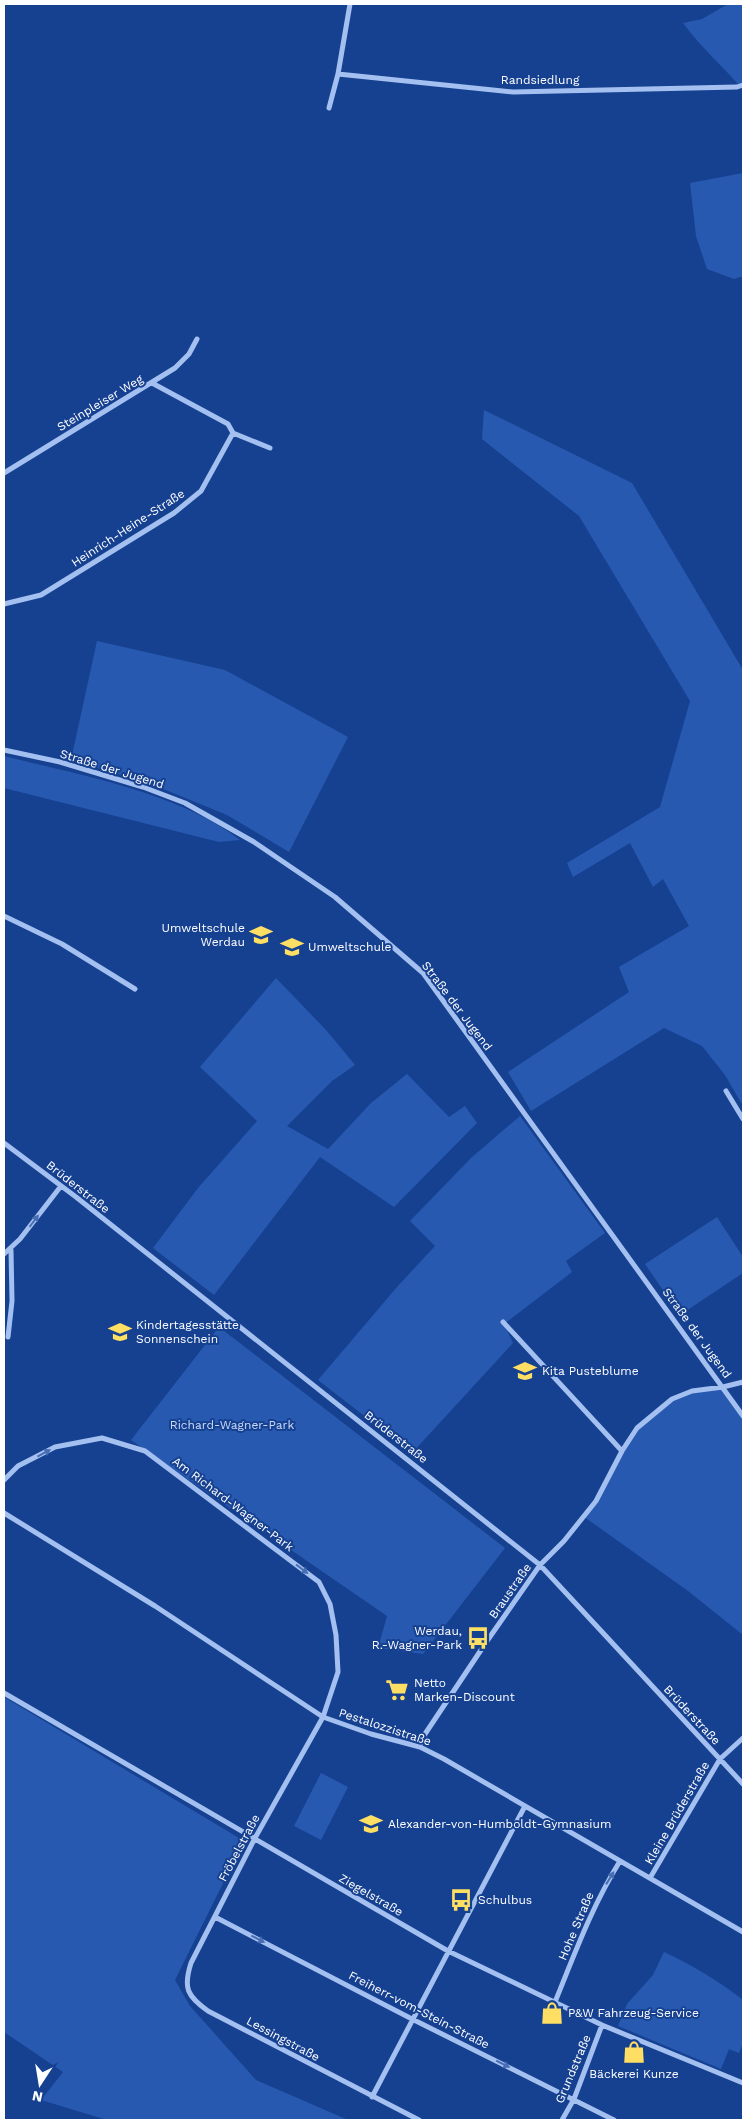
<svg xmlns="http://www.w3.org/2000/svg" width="747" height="2124" font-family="'Work Sans',sans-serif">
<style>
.green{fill:#2859b0}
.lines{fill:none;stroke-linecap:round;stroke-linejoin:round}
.street{stroke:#a3c0f0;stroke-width:5}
.oneway{fill:#476db2}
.labels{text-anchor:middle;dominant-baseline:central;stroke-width:4;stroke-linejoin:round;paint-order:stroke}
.street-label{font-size:12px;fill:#fff;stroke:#164191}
.poi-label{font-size:12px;fill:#fff;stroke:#164191;text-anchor:start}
.park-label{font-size:12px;fill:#cadcfc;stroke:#164191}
</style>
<rect width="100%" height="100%" fill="#164191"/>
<path class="green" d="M728 4H743V90C724 67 701 48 683 23L702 19Z
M743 173V276L734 279 707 269 696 236 690 183Z
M484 410 632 483 743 670V1106L725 1075 702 1046 664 1028 531 1111 508 1072 629 992 619 967 689 926 663 879 653 887 630 843 573 877 567 863 660 807 690 701 579 516 482 439Z
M97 641 225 670 348 737 289 852 227 815 151 784 71 760Z
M4 756C79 775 178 792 240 840L219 842 4 788Z
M276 978 327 1031 355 1065 332 1081 287 1126 328 1149 371 1103 407 1074 449 1117 465 1106 477 1123 394 1207 320 1157 214 1295 153 1248 198 1188 257 1121 200 1067Z
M520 1116 605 1233 566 1261 572 1272 504 1324 513 1343 412 1453 318 1380 397 1287 435 1246 410 1221 471 1158Z
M717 1217 743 1257V1273L680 1315 645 1264Z
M219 1327 505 1548 423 1654 378 1648 387 1616 131 1440Z
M723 1387 743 1416V1635L688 1591 583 1516 596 1501 637 1428 672 1399 692 1391Z
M4 1697 244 1841 175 1980 190 2006 256 2080 348 2120H107L41 2100 63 2072 4 2032Z
M321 1773 348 1787 321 1840 294 1826Z
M664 1952C692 1965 719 1981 743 2000V2043L739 2053 729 2049 721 2069 618 2026 627 2004 653 1975Z"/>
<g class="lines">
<path class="street" d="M338 74 513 92 737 87 743 85
M329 108 338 74 350 4
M152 383 228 424 233 433 270 448
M4 473 175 368 189 354 197 339
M4 604 41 595 174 513 201 491 233 433
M4 750 60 762 143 787 185 803 254 842 335 897 423 973 743 1416
M4 916 62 944 135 989
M726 1091 743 1119
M4 1143 76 1197 540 1565 743 1784
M4 1254 20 1239 61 1186
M503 1322 622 1451
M8 1337 12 1301 11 1250
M4 1480 18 1466 55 1447 102 1438 145 1451 319 1582 330 1604 336 1635 338 1672 323 1717 255 1838 191 1963C183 1988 187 1996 208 2011L419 2120
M4 1513 155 1606 323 1717 371 1734 420 1747 444 1759 743 1932
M4 1693 448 1951 602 2025 743 2083
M420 1747 421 1740 487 1641 540 1565 564 1541 596 1501 622 1451 637 1428 672 1399 692 1391 723 1387 743 1382
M650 1878 720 1759 743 1738
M215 1917 412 2019 614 2120
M555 2002C575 1953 592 1906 620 1861
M372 2097 525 1806
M562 2120 574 2099 602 2025"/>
</g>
<defs><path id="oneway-solid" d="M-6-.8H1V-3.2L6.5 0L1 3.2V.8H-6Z" transform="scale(1.25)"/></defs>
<g class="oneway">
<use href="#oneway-solid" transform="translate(34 1221) rotate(-53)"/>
<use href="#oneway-solid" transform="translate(44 1453) rotate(-28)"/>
<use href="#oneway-solid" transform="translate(302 1569) rotate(37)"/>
<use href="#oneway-solid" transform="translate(610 1878) rotate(-58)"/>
<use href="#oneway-solid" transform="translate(258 1939) rotate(27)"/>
<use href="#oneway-solid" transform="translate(503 2064) rotate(26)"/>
</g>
<defs>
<symbol id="school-bare" viewBox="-9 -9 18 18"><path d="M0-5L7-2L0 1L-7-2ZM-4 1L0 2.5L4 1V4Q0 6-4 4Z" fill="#ffdf63" stroke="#164191" stroke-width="2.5" paint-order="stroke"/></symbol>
<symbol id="bus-bare" viewBox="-9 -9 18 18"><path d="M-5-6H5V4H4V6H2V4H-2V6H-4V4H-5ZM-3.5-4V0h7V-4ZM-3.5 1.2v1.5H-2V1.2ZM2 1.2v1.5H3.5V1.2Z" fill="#ffdf63" stroke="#164191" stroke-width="2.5" paint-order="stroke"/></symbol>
<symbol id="supermarket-bare" viewBox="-9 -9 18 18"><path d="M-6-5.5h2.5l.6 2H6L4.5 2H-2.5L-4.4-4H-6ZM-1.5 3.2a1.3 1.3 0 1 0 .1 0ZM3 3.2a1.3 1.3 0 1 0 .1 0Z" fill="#ffdf63" stroke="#164191" stroke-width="2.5" paint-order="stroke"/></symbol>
<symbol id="shop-bare" viewBox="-9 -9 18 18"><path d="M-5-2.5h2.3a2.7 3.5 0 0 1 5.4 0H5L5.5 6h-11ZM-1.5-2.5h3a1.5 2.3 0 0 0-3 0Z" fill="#ffdf63" stroke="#164191" stroke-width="2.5" paint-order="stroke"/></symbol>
</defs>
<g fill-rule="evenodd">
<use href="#school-bare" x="245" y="919" width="32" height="32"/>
<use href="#school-bare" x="276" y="931" width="32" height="32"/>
<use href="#school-bare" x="104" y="1316" width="32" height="32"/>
<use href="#school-bare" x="509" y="1355" width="32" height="32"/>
<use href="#bus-bare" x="462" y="1622" width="32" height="32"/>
<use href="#supermarket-bare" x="381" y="1674" width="32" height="32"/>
<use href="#school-bare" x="355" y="1808" width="32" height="32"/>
<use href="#bus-bare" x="445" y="1884" width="32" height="32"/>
<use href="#shop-bare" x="536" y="1997" width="32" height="32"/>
<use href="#shop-bare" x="618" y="2036" width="32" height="32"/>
</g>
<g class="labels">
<g class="street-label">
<text x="540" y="80">Randsiedlung</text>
<text transform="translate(100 403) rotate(-31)">Steinpleiser Weg</text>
<text transform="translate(128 528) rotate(-33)">Heinrich-Heine-Straße</text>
<text transform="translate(112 769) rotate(17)">Straße der Jugend</text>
<text transform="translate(457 1006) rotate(53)">Straße der Jugend</text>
<text transform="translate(78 1187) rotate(38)">Brüderstraße</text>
<text transform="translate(697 1333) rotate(54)">Straße der Jugend</text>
<text transform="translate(396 1437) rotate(38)">Brüderstraße</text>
<text transform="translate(233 1504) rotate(37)">Am Richard-Wagner-Park</text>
<text transform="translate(510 1591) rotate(-55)">Braustraße</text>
<text transform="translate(692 1715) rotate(47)">Brüderstraße</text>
<text transform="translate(385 1727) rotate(18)">Pestalozzistraße</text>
<text transform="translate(677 1813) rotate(-60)">Kleine Brüderstraße</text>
<text transform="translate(239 1848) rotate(-62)">Fröbelstraße</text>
<text transform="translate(371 1895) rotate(30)">Ziegelstraße</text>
<text transform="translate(576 1926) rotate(-67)">Hohe Straße</text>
<text transform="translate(419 2010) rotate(27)">Freiherr-vom-Stein-Straße</text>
<text transform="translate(283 2039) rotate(28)">Lessingstraße</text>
<text transform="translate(573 2069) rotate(-67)">Grundstraße</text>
</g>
<g class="poi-label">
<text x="245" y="928" text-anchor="end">Umweltschule<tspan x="245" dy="14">Werdau</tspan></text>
<text x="308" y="947">Umweltschule</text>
<text x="136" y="1325">Kindertagesstätte<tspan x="136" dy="14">Sonnenschein</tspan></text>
<text x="542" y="1371">Kita Pusteblume</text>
<text x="462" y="1631" text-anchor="end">Werdau,<tspan x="462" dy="14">R.-Wagner-Park</tspan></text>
<text x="414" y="1683">Netto<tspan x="414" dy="14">Marken-Discount</tspan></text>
<text x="388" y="1824">Alexander-von-Humboldt-Gymnasium</text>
<text x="478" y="1900">Schulbus</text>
<text x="568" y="2013">P&amp;W Fahrzeug-Service</text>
<text x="634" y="2074" text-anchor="middle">Bäckerei Kunze</text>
</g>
<g class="park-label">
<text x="232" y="1425">Richard-Wagner-Park</text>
</g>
</g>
<rect width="747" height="2124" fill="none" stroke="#ffffff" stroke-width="10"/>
<g transform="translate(40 2084) rotate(192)" stroke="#164191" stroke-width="4" paint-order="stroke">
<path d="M0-4L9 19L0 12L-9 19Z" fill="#ffffff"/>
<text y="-8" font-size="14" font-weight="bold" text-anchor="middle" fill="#ffffff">N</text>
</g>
</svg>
